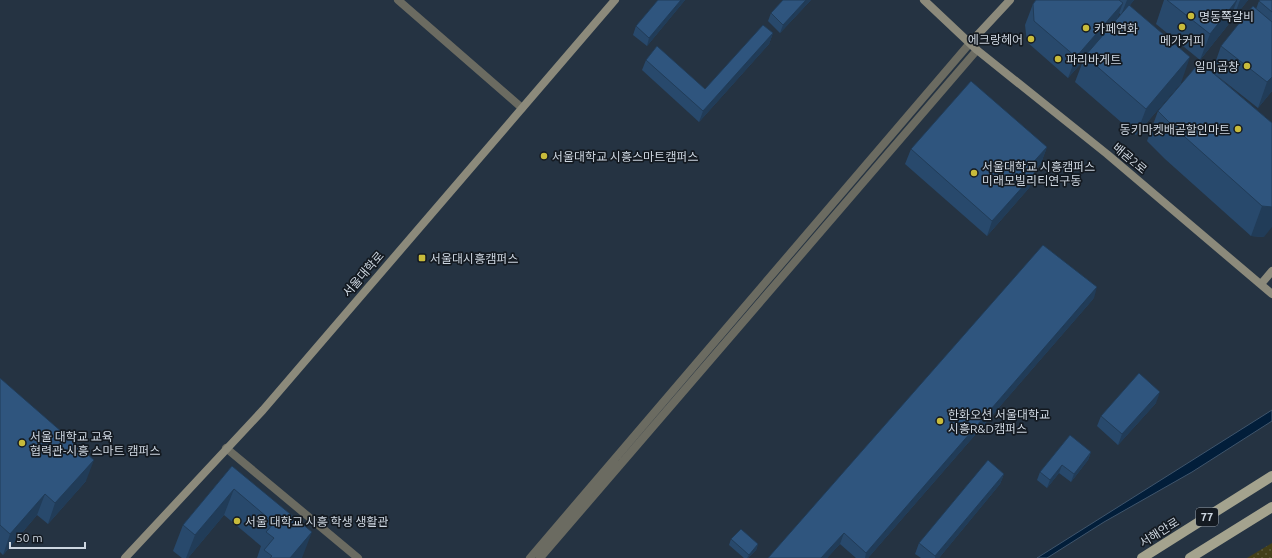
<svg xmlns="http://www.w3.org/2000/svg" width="1272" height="558" font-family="Ubuntu,'Noto Sans KR',sans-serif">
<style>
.park{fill:url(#park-dots)}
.water{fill:#021e3a;stroke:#3f556c}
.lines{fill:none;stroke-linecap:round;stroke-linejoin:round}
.street{stroke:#6b6b61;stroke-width:8}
.secondary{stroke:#8c8a7b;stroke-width:8}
.primary{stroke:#a4a38e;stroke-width:10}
.wall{fill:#28496c;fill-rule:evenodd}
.shaded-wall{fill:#213c58}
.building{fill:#2f557e;stroke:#213c58}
.poi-dot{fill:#c8bb3b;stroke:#141a21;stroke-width:1.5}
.labels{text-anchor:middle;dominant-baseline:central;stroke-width:3.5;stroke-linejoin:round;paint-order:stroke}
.shield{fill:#141a21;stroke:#969ea7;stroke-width:1}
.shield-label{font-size:11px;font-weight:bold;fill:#cdd6e0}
.poi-label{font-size:12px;fill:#cdd6e0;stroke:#141a21;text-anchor:start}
.street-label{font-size:12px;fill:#cdd6e0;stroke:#141a21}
</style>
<defs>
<pattern id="park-dots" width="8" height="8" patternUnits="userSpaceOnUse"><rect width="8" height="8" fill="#433f18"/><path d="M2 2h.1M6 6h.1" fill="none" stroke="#5d5a39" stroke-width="1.8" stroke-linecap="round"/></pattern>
</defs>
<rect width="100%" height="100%" fill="#253342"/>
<path class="park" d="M1272 543V558H1247Z"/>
<path class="water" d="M1272 410V421L1192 472 1104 522 1047 558H1037Z"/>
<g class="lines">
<path class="street" d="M398 0 522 108
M226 448 358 558
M530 558 970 43
M540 558 977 50"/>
<path class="secondary" d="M924 0 977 50 1107 154 1272 294
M970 43 1010 0
M1261 284 1272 271
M125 558 263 410 615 0"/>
<path class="primary" d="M1142 558 1272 476
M1190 558 1272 507"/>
</g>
<path class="wall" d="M658 0H685L647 46 633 35 636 26Z
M811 0 780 33 768 21 771 13Z
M1036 0H1134L1130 5 1181 83 1136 135 1075 82 1083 61 1068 78 1027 42 1025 25 1033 4ZM1119 13 1121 15 1117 20Z
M1164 0H1248L1233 19 1231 17 1228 25 1200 60 1156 24Z
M1272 0V91L1258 108 1215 74 1272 123 1264 237 1251 236 1165 159 1147 141 1158 111 1212 72 1221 46 1256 9 1259 1Z
M773 33 769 44 699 122 642 70 646 60 705 89Z
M1047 147 1041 163 1033 171 1029 188 987 236 905 164 911 149Z
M1094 298 868 558H856L840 544 827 558H768Z
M0 378 86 481 48 524 37 515 3 555 0 552Z
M1156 403 1118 445 1097 426 1101 416Z
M1091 452 1088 460 1071 482 1059 473 1047 488 1037 480 1040 472Z
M232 466 302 558H257L261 546 224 515 188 558H182L173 551 183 525Z
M1004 474 1000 484 939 558H921L915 554 919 543Z
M731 539 758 544 756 550 748 558H744L729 545Z"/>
<path class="shaded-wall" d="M681 0H685L647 46 649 38Z
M806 0H811L780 33 783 25Z
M1127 0H1134L1121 15Z
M1237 0 1228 25 1200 60 1210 34Z
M1240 0H1248L1233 19Z
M1123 3 1115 24 1085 56 1083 61 1068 78 1076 57Z
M773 33 769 44 699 122 703 111Z
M1190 57 1181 83 1136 135 1146 109Z
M1272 77V91L1258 108 1267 82Z
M1047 147 1041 163 1023 183 1029 167Z
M1035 173 1029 188 987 236 992 221Z
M1262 206 1272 207V227L1264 237 1251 236Z
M1097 287 1094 298 868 558H865L866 553Z
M1160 392 1156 403 1118 445 1122 434Z
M1091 452 1088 460 1071 482 1074 474Z
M94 460 86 481 48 524 55 503Z
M1062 465 1059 473 1047 488 1050 480Z
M1004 474 1000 484 939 558H935V556Z
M234 489 224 515 188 558H186L195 535Z
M45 494 37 515 3 555 10 534Z
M312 532 302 558H290Z
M844 533 840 544 827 558H821Z
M758 544 756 550 748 558H747L749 555Z"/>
<path class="building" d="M658 0H681L649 38 636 26Z
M783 0H806L783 25 771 13Z
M1036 0H1119L1123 3 1076 57 1034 21 1033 4Z
M1167 0H1237L1210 34Z
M1260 0H1272V12L1259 1Z
M1129 5 1190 57 1146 109 1085 56Z
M1253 6 1272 22V77L1267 82 1221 46Z
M763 25 773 33 703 111 646 60 657 46 705 89Z
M1200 62 1272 123V207L1262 206 1176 129 1158 111Z
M971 81 1047 147 1029 167 1035 173 992 221 911 149Z
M1043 245 1097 287 866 553 844 533 821 558H768Z
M1139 373 1160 392 1122 434 1101 416Z
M0 378 94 460 55 503 45 494 10 534 0 525Z
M1070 435 1091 452 1074 474 1062 465 1050 480 1040 472Z
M988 460 1004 474 935 556 919 543Z
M232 466 312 532 290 558H270L272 556 264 550 274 538 266 532 274 523 234 489 195 535 183 525Z
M741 529 758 544 749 555 731 539Z"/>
<g class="poi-dot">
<circle cx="1191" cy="16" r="4"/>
<circle cx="1182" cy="27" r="4"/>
<circle cx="1086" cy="28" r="4"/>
<circle cx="1031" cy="39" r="4"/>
<circle cx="1058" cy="59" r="4"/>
<circle cx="1247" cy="66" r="4"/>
<circle cx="1238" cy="129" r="4"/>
<circle cx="544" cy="156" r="4"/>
<circle cx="974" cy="173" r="4"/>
<rect x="418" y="254" width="8" height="8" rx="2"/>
<circle cx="940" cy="421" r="4"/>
<circle cx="22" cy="443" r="4"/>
<circle cx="237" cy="521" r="4"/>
</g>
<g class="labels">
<rect class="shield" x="1196" y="508" width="22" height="18" rx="3"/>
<g class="shield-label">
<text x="1207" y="517">77</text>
</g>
<g class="poi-label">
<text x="1199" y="16">명동쪽갈비</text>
<text x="1094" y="28">카페연화</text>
<text x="1023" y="39" text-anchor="end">에크랑헤어</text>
<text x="1182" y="40" text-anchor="middle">메가커피</text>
<text x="1066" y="59">파리바게트</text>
<text x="1239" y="66" text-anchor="end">일미곱창</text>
<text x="1230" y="129" text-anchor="end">동키마켓배곧할인마트</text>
<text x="552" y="156">서울대학교 시흥스마트캠퍼스</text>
<text x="982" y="166">서울대학교 시흥캠퍼스<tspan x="982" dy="14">미래모빌리티연구동</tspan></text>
<text x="430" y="258">서울대시흥캠퍼스</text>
<text x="948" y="414">한화오션 서울대학교<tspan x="948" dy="14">시흥R&amp;D캠퍼스</tspan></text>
<text x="30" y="436">서울 대학교 교육<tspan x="30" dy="14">협력관-시흥 스마트 캠퍼스</tspan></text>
<text x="245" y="521">서울 대학교 시흥 학생 생활관</text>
</g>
<g class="street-label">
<text transform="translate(1130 158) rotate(40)">배곧2로</text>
<text transform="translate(363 274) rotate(-49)">서울대학로</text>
<text transform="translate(1159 532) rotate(-32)">서해안로</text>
</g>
</g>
<path d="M10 542v6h75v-6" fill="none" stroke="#cdd6e0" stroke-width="2"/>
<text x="16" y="542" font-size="12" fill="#cdd6e0" stroke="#141a21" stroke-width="3" paint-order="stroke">50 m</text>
</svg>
